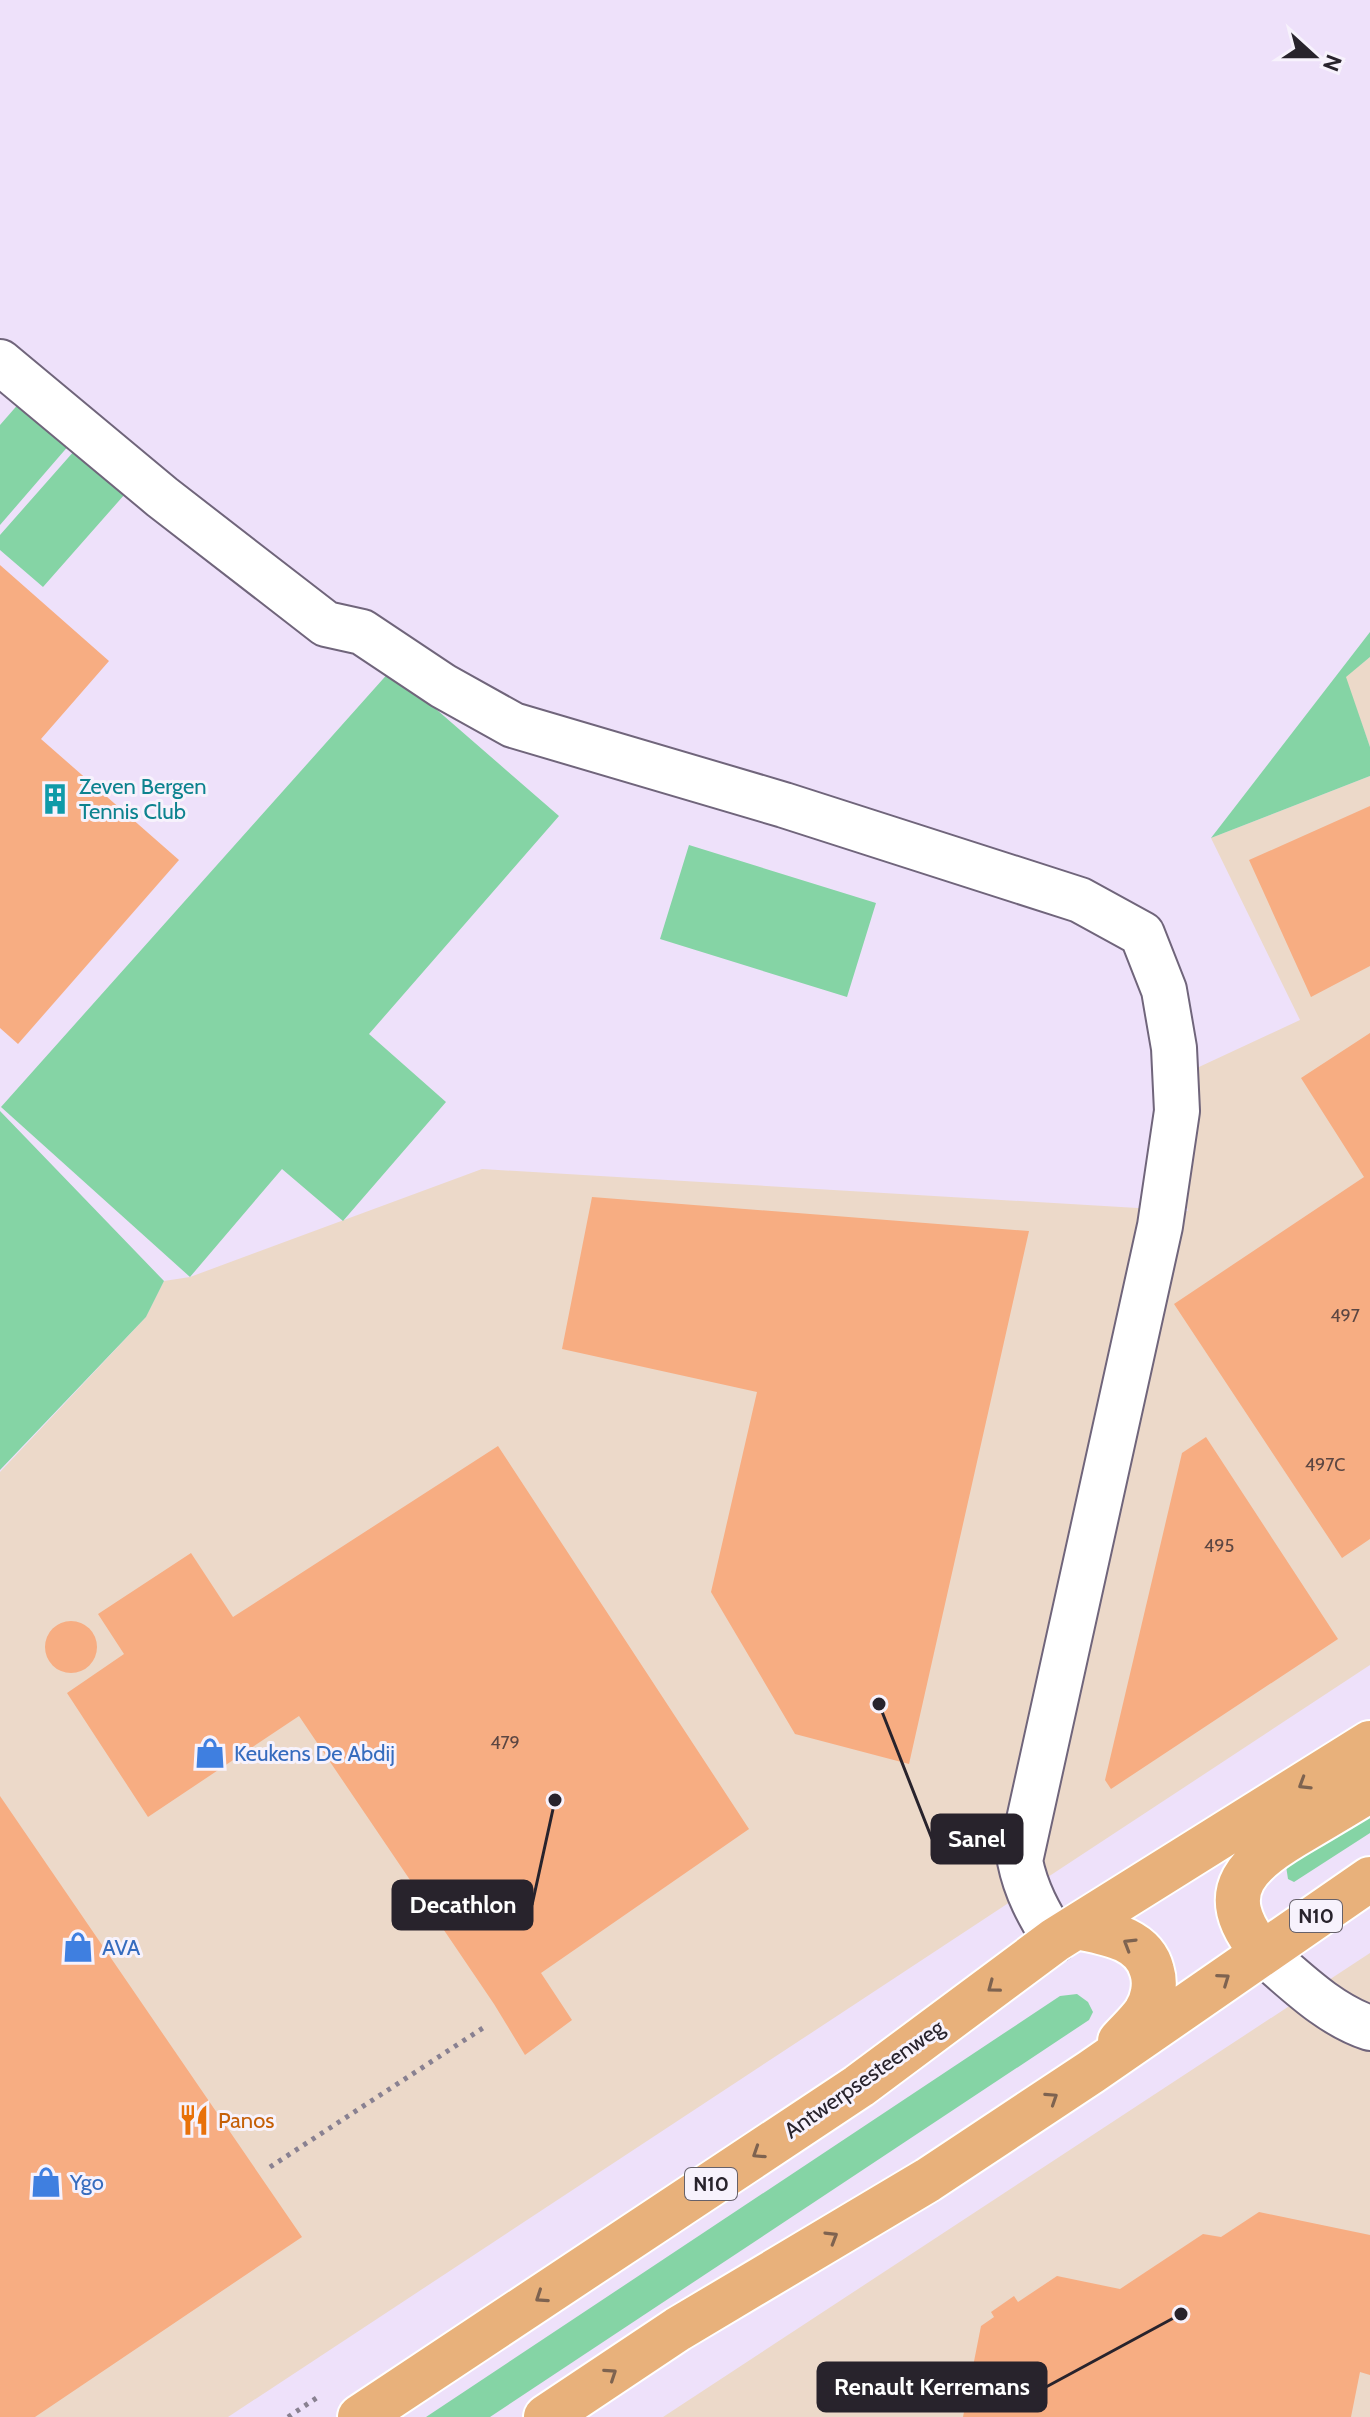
<svg xmlns="http://www.w3.org/2000/svg" width="1370" height="2417" font-family="Cabin,sans-serif">
<style>
.commercial{fill:#ecd9c9}
.green{fill:#85d4a5}
.building{fill:#f7ad82}
.lines{fill:none;stroke-linecap:round;stroke-linejoin:round}
.minor-casing{stroke:#70657b;stroke-width:48}
.primary-casing{stroke:#fff;stroke-width:48}
.path{stroke:#898191;stroke-width:5;stroke-dasharray:4 6;stroke-linecap:butt}
.minor{stroke:#fff;stroke-width:44}
.primary{stroke:#e8b17b;stroke-width:44}
.oneway{stroke:#7e6350}
.labels{text-anchor:middle;dominant-baseline:central;stroke-width:6;stroke-linejoin:round;paint-order:stroke}
.number-label{font-size:18px;fill:#5c4642}
.shield{fill:#f7f2fc;stroke:#66616a;stroke-width:2}
.shield-label{font-size:20px;font-weight:bold;fill:#28232c}
.culture-label{font-size:22px;fill:#0d838f;stroke:#f7f2fc;text-anchor:start}
.shop-label{font-size:22px;fill:#366cbe;stroke:#f7f2fc;text-anchor:start}
.street-label{font-size:22px;fill:#28232c;stroke:#f7f2fc}
.food-label{font-size:22px;fill:#c56008;stroke:#f7f2fc;text-anchor:start}
.leader{fill:none;stroke:#28232c;stroke-width:3}
.callout-dot{fill:#28232c;stroke:#f7f2fc;stroke-width:3}
.callout{fill:#28232c;stroke:#28232c;stroke-width:3}
.callout-label{font-size:24px;text-anchor:middle;font-weight:bold;fill:#fff}
</style>
<rect width="100%" height="100%" fill="#eee1fa"/>
<path class="commercial" d="M1370 657V747L1345 677Z
M1370 776V1665L228 2417H0V1472L146 1317 164 1281 190 1277 482 1169 1188 1211 1156 1087 1300 1020 1211 838Z
M1370 1953V2417H663L1338 1974Z"/>
<path class="green" d="M21 401 70 444 0 525V425Z
M75 450 125 494 43 587 0 550V535Z
M1370 632V657L1346 677 1370 747V776L1211 838Z
M391 670 559 816 369 1034 446 1102 343 1221 282 1169 190 1277 1 1107Z
M689 845 876 903 847 997 660 939Z
M0 1111 164 1281 146 1317 0 1470Z
M1370 1815V1833L1294 1882 1288 1879 1286 1866Z
M1077 1994 1088 2002 1093 2012 1089 2020 490 2417H426L1060 1996Z"/>
<path class="building" d="M0 565 109 661 41 739 179 860 18 1044 0 1028Z
M1370 806V966L1311 997 1249 860Z
M1370 1033V1539L1342 1558 1174 1304 1364 1177 1301 1078Z
M592 1197 1029 1231 909 1764 795 1734 711 1592 757 1392 562 1349Z
M1206 1437 1338 1639 1111 1789 1105 1780 1182 1453Z
M498 1446 749 1829 541 1973 572 2020 525 2055 494 2004 299 1716 148 1817 67 1693 124 1654 98 1614 191 1553 233 1617Z
M45 1647a26 26 0 1 1 52 0a26 26 0 1 1-52 0Z
M0 1796 302 2237 35 2417H0Z
M1259 2212 1370 2235V2375L1360 2372 1351 2417H963L981 2326 994 2317 991 2312 1014 2296 1018 2302 1057 2276 1120 2289 1203 2234 1221 2237Z"/>
<g class="lines">
<defs>
<path id="minor" d="M0 362 162 497 326 624 362 632 443 686 513 725 784 805 1080 900 1142 934 1164 990 1174 1048 1177 1111 1160 1226 1020 1861C1026 1891 1039 1914 1055 1940
M1262 1952C1295 1980 1328 2014 1370 2028"/>
<path id="primary" d="M1077 1927C1106 1933 1144 1938 1152 1971 1156 1984 1153 2001 1145 2013 1138 2023 1128 2032 1120 2041
M1262 1952C1210 1890 1250 1861 1305 1829 1327 1816 1349 1803 1370 1790
M360 2417 859 2086 1055 1940 1370 1743
M546 2417 678 2329 928 2180 1091 2072 1370 1879"/>
</defs>
<use href="#minor" class="minor-casing"/>
<use href="#primary" class="primary-casing"/>
<path class="path" d="M270 2167 486 2026
M288 2417 321 2395"/>
<use href="#minor" class="minor"/>
<use href="#primary" class="primary"/>
</g>
<defs><path id="oneway-chevron" d="M-2-3.5L2.5 0L-2 3.5" fill="none" stroke-width="1.6" stroke-linecap="round" stroke-linejoin="round" transform="scale(2)"/></defs>
<g class="oneway">
<use href="#oneway-chevron" transform="translate(1304 1784) rotate(148)"/>
<use href="#oneway-chevron" transform="translate(1129 1944) rotate(-149)"/>
<use href="#oneway-chevron" transform="translate(1224 1979) rotate(-35)"/>
<use href="#oneway-chevron" transform="translate(993 1987) rotate(143)"/>
<use href="#oneway-chevron" transform="translate(1052 2098) rotate(-33)"/>
<use href="#oneway-chevron" transform="translate(758 2153) rotate(147)"/>
<use href="#oneway-chevron" transform="translate(832 2237) rotate(-31)"/>
<use href="#oneway-chevron" transform="translate(541 2297) rotate(146)"/>
<use href="#oneway-chevron" transform="translate(611 2374) rotate(-34)"/>
</g>
<defs>
<symbol id="building-bare" viewBox="-9 -9 18 18"><path d="M-4-6H4V6H1V3H-1V6H-4ZM-2.5-4.3h1.7v1.8h-1.7ZM.8-4.3h1.7v1.8H.8ZM-2.5-1h1.7V.8h-1.7ZM.8-1h1.7V.8H.8Z" fill="#0f9aa8" stroke="#f7f2fc" stroke-width="2.5" paint-order="stroke"/></symbol>
<symbol id="shop-bare" viewBox="-9 -9 18 18"><path d="M-5-2.5h2.3a2.7 3.5 0 0 1 5.4 0H5L5.5 6h-11ZM-1.5-2.5h3a1.5 2.3 0 0 0-3 0Z" fill="#3f7fe0" stroke="#f7f2fc" stroke-width="2.5" paint-order="stroke"/></symbol>
<symbol id="restaurant-bare" viewBox="-9 -9 18 18"><path d="M-5-6h1v4h1v-4h1v4h1v-4h1v5L-1.5 .5V6h-2V.5L-5-1ZM5-6V6H3V1.5H1.5Q1.5-4 5-6Z" fill="#e8710a" stroke="#f7f2fc" stroke-width="2.5" paint-order="stroke"/></symbol>
</defs>
<g fill-rule="evenodd">
<use href="#building-bare" x="33" y="777" width="44" height="44"/>
<use href="#shop-bare" x="188" y="1731" width="44" height="44"/>
<use href="#shop-bare" x="56" y="1925" width="44" height="44"/>
<use href="#restaurant-bare" x="172" y="2098" width="44" height="44"/>
<use href="#shop-bare" x="24" y="2160" width="44" height="44"/>
</g>
<g class="labels">
<g class="number-label">
<text x="1345" y="1316">497</text>
<text x="1325" y="1465">497C</text>
<text x="1219" y="1546">495</text>
<text x="505" y="1743">479</text>
</g>
<g class="shield">
<rect x="1290" y="1900" width="52" height="32" rx="6"/>
<rect x="685" y="2168" width="52" height="32" rx="6"/>
</g>
<g class="shield-label">
<text x="1316" y="1916">N10</text>
<text x="711" y="2184">N10</text>
</g>
<g class="culture-label">
<text x="79" y="786">Zeven Bergen<tspan x="79" dy="25">Tennis Club</tspan></text>
</g>
<g class="shop-label">
<text x="234" y="1753">Keukens De Abdij</text>
<text x="102" y="1947">AVA</text>
<text x="70" y="2182">Ygo</text>
</g>
<g class="street-label">
<text transform="translate(864 2079) rotate(-35)">Antwerpsesteenweg</text>
</g>
<g class="food-label">
<text x="218" y="2120">Panos</text>
</g>
</g>
<path class="leader" d="M879 1704L932 1839M555 1800L532 1905M1181 2314L1046 2387"/>
<g class="callout-dot">
<circle cx="879" cy="1704" r="8"/>
<circle cx="555" cy="1800" r="8"/>
<circle cx="1181" cy="2314" r="8"/>
</g>
<g class="callout">
<rect x="932" y="1815" width="90" height="48" rx="8"/>
<rect x="393" y="1881" width="139" height="48" rx="8"/>
<rect x="818" y="2363" width="228" height="48" rx="8"/>
</g>
<g class="callout-label">
<text x="977" y="1847">Sanel</text>
<text x="463" y="1913">Decathlon</text>
<text x="932" y="2395">Renault Kerremans</text>
</g>
<g transform="translate(1314 56) rotate(111)" stroke="#f7f2fc" stroke-width="6" paint-order="stroke">
<path d="M0-6L14 30L0 20L-14 30Z" fill="#28232c"/>
<text y="-12" font-size="22" font-weight="bold" text-anchor="middle" fill="#28232c">N</text>
</g>
</svg>
